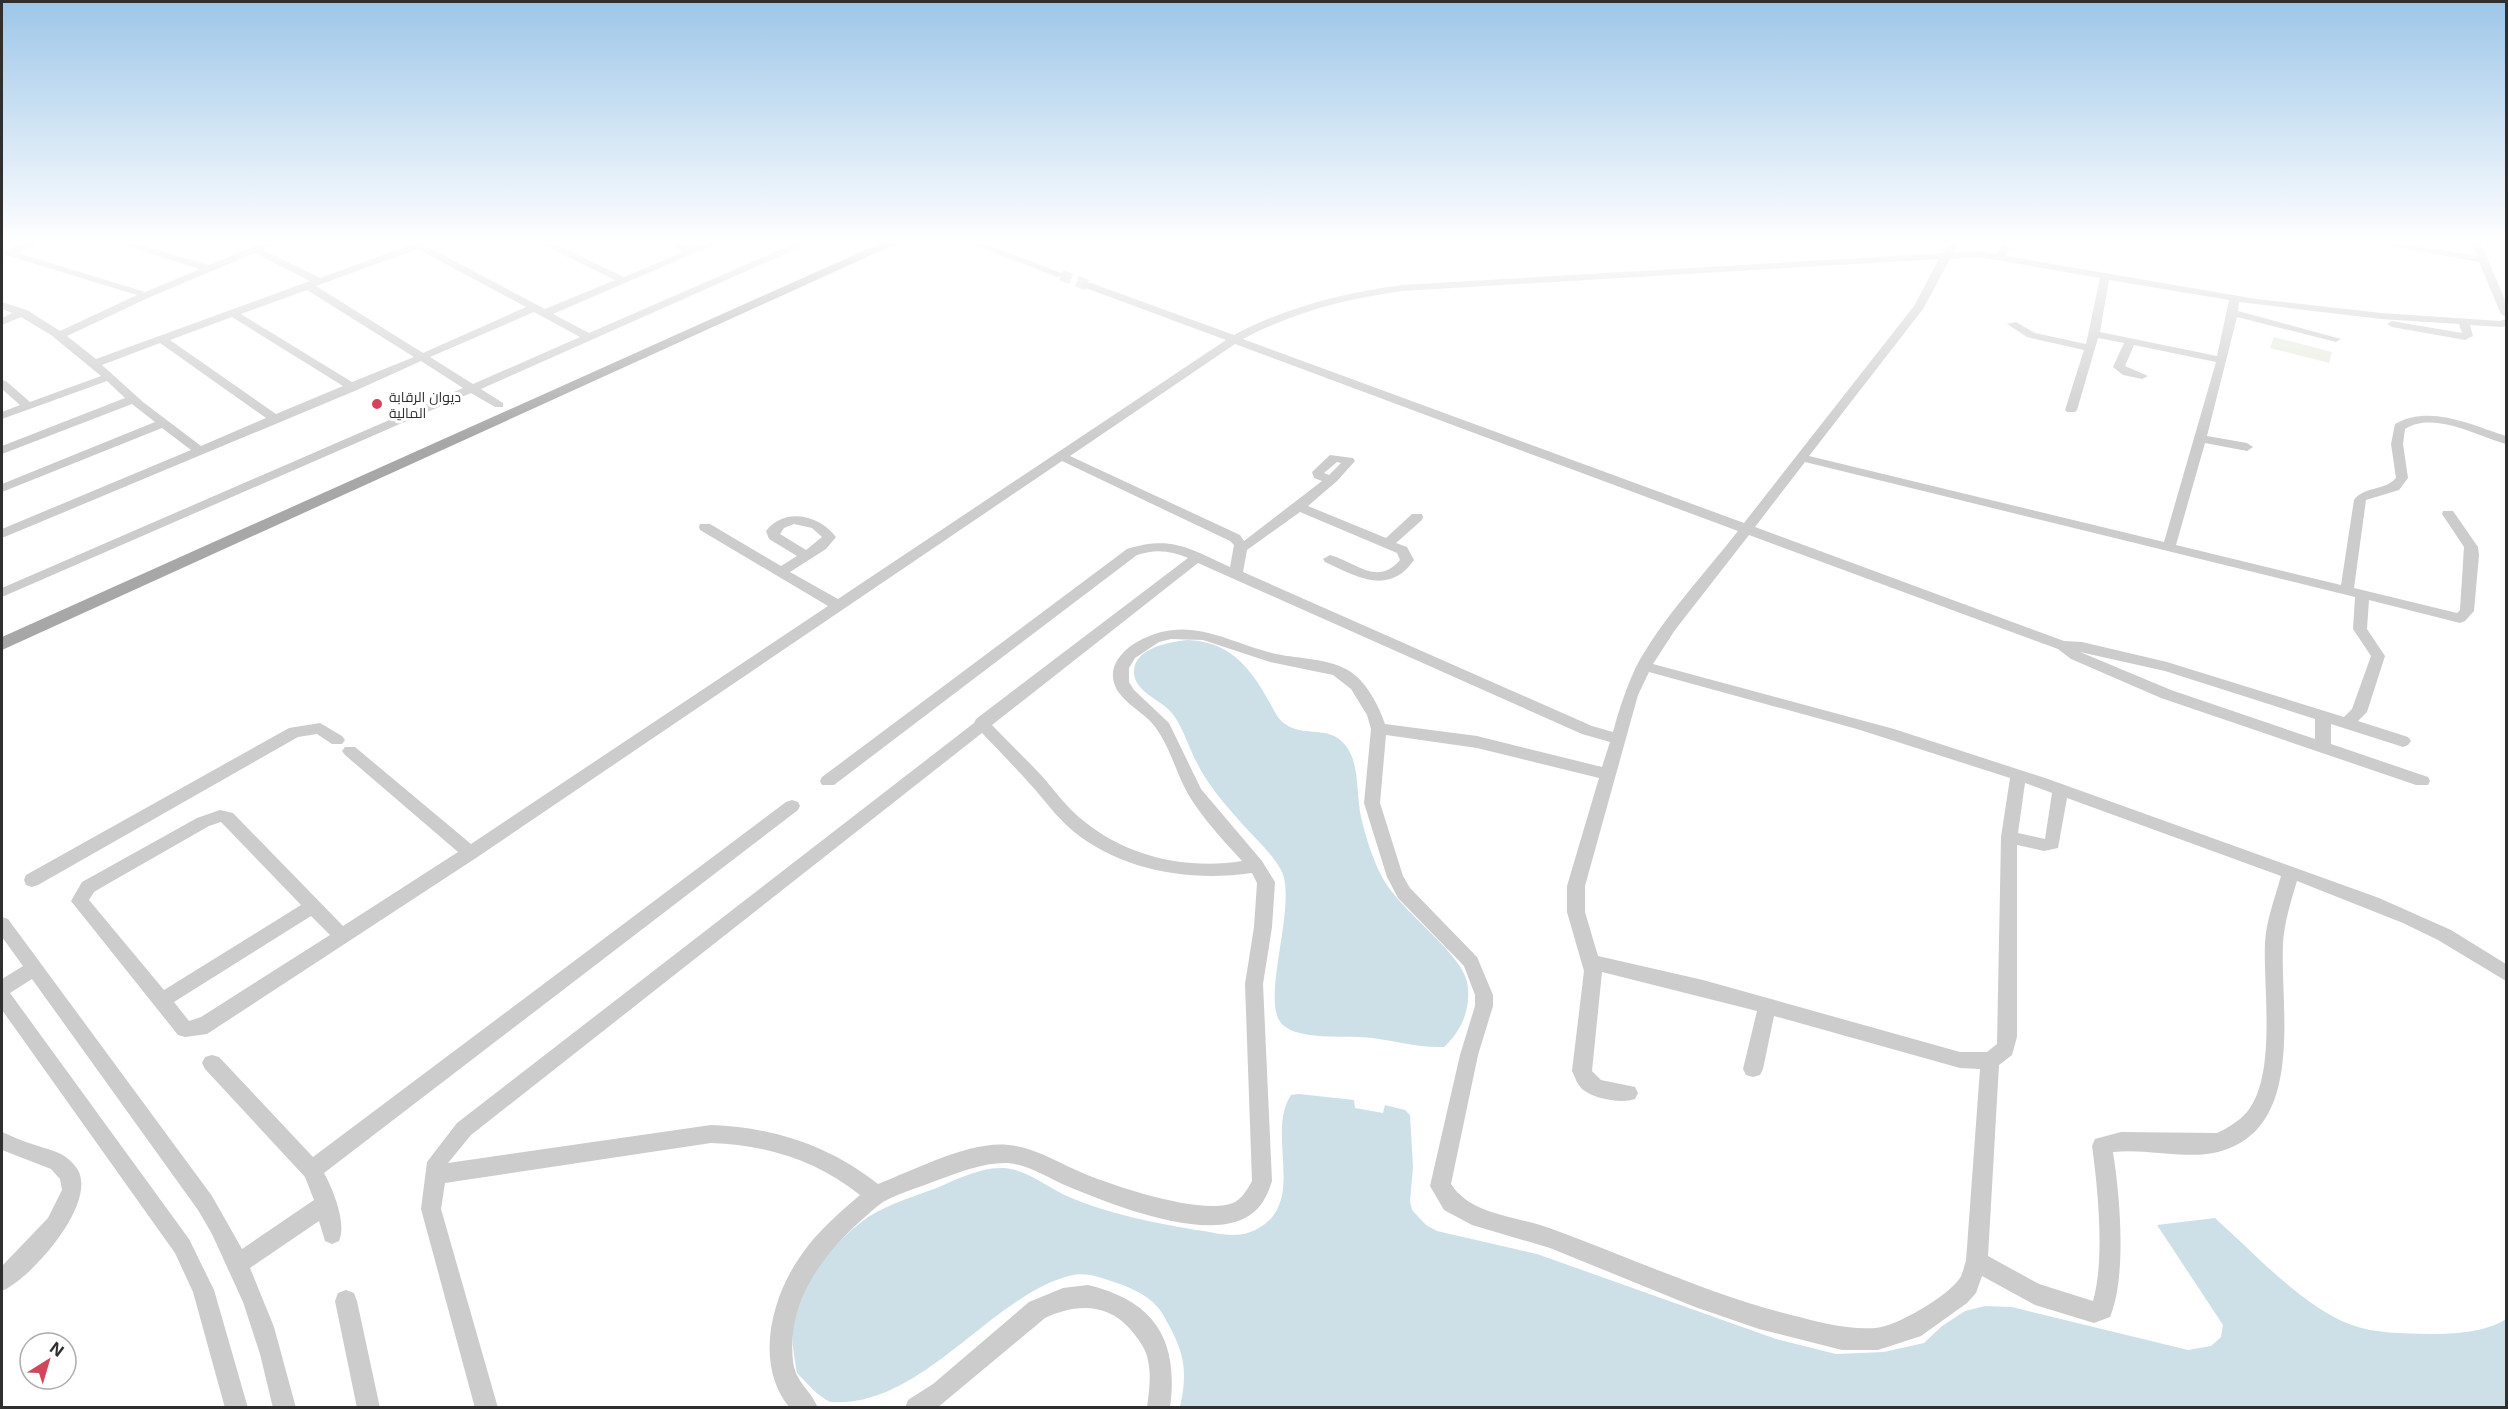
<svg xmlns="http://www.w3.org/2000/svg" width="2508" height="1409" font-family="Inter,Cairo,sans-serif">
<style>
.green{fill:#e6eade}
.water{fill:#cde0e8}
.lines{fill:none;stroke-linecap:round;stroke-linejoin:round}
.minor-tunnel{stroke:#d5d5d5;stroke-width:11;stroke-dasharray:11 6;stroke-linecap:butt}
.minor{fill:#ccc;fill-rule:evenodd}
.major{fill:#a7a7a7;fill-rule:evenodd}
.poi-dot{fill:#d1465b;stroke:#fff;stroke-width:2}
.labels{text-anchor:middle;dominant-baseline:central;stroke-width:6;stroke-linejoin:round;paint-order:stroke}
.far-poi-label{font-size:14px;fill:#2f2f2f;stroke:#fff;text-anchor:start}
</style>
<rect width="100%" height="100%" fill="#fff"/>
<path class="green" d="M2274 337 2332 352 2329 363 2270 348Z"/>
<path class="water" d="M1187 640C1227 641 1249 665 1267 698 1273 707 1276 718 1285 724 1304 738 1330 724 1346 746 1360 764 1356 795 1361 817 1365 835 1373 860 1382 877 1399 910 1462 953 1467 982 1472 1006 1462 1031 1444 1047 1418 1048 1396 1041 1372 1038 1350 1035 1300 1041 1283 1025 1258 1004 1299 903 1281 870 1270 850 1251 835 1237 818 1222 801 1207 783 1197 763 1188 747 1183 725 1170 711 1159 699 1134 691 1134 672 1134 648 1169 642 1187 640Z
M1299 1094 1354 1100 1355 1108 1383 1113 1385 1105 1405 1110 1410 1115 1413 1167 1410 1201 1412 1210 1426 1225 1437 1231 1537 1254 1776 1339 1836 1354 1884 1352 1924 1343 1942 1326 1965 1311 1985 1306 2012 1307 2188 1350 2211 1346 2221 1337 2223 1325 2157 1225 2215 1218C2252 1251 2303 1307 2349 1324 2375 1334 2403 1333 2431 1334 2454 1334 2487 1332 2506 1319V1407H1180C1189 1367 1183 1349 1162 1313 1152 1297 1134 1289 1117 1283 1101 1278 1086 1271 1069 1276 991 1296 920 1409 831 1402 819 1398 806 1382 797 1373 794 1355 790 1336 794 1318 800 1284 833 1244 860 1223 881 1206 910 1198 934 1189 956 1180 980 1167 1003 1168 1027 1169 1048 1188 1069 1197 1108 1214 1155 1223 1196 1230 1208 1231 1221 1235 1232 1235 1244 1235 1253 1232 1262 1226 1305 1198 1266 1133 1291 1095Z"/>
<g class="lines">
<path class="minor-tunnel" d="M1061 275 1087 285"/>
<path class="minor" d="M26 242H40L18 253 145 292 200 269 113 242H130L209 265 264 242H278L263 250 320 278 415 243 432 242 426 246 545 309 615 280 537 242H551L624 277 683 252 665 242H679L691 248 706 242H720L553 314 589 333 798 242H812L481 389 503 403V407H495L471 393 2 597V588L463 388 421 361 357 390 2 538V529L191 450 162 428 2 492V484L155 422 132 404 2 454V446L125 398 107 381 2 419V412L20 405 2 389V380L6 381 30 402 101 376 51 335 21 317 2 325V318L12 313 2 309V302L27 310 60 331 137 295 9 256 2 257V252ZM418 249 526 307 423 353 316 286ZM255 253 310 281 96 359 67 336 150 297ZM307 290 414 357 352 382 241 314ZM534 312 580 337 473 384 430 357ZM232 317 343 386 276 414 170 340ZM160 343 266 418 201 446 143 402 102 365Z
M967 242H982L1066 275 1057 277Z
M1949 242H1959L1953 253 1979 251 1997 254 2004 242H2014L2006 256 2256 299 2381 313 2500 321 2506 319V326L2502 327 2470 325 2473 336 2465 340 2392 327 2387 324 2392 321 2462 333 2459 324 2381 319 2239 302 2238 311 2341 339 2336 342 2237 317 2207 436 2247 443 2253 447 2247 451 2205 443 2176 545 2341 585 2354 500C2364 486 2385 491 2396 478L2391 444 2395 424C2429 404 2472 425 2506 436V444C2476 436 2435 411 2405 429L2403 444 2408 478 2399 490 2366 500 2354 588 2457 613 2460 610 2464 547 2442 514 2443 511H2453L2478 547 2479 555 2474 611 2465 621 2460 623 2369 600 2367 629 2385 656 2367 712 2358 721 2408 737 2411 741 2408 745 2403 747 2331 724V744L2428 777 2430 781 2428 785H2416L2161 698 2071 659 2058 649 1749 535 1675 630 1653 664 1894 729 2048 779 2379 898 2451 930 2506 964V981L2438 940 2403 923 2297 881C2291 901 2284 923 2283 944 2280 1009 2306 1130 2218 1152 2186 1160 2146 1148 2113 1152 2120 1196 2127 1276 2110 1317L2094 1323 2035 1305 1982 1276 1976 1293 1967 1303 1921 1336 1878 1350H1842L1759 1329 1695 1307 1550 1248 1472 1225 1444 1210 1430 1186 1460 1055 1475 1006V995L1464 966 1398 898 1387 877 1364 803 1371 729 1367 715 1351 689 1333 675 1270 662 1203 640 1171 639 1159 642 1135 658 1129 668V682L1134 690 1169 723 1201 789 1262 861 1275 882 1272 927 1263 984 1272 1181C1268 1194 1262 1207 1250 1215 1208 1244 1110 1204 1067 1186 1048 1178 1029 1165 1008 1163 985 1162 959 1172 938 1180 920 1187 899 1193 883 1202 873 1209 864 1218 855 1226 817 1262 787 1306 793 1361 795 1382 811 1390 818 1408H790C753 1364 772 1295 802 1254 818 1231 839 1213 860 1195 816 1160 766 1145 711 1143L445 1183 441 1209 498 1408H475L421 1209 427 1162 457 1123 974 723 976 719 1188 558C1170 550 1155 549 1137 555L834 785H822L820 781 822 777 1127 549C1172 535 1190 549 1230 567L1234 545 1230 541 1062 461 476 858 207 1034 185 1037 178 1035 71 901 82 882 197 818 220 810 233 813 343 926 458 852 345 755 342 751 345 747H355L471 844 828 606 700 530 699 527 700 524H710L781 566 797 556 769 539 766 531C785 507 819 515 836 537L826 549 790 572 838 599 1226 340 1083 287V283H1091L1234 335C1287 307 1342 293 1402 285L1943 253ZM1979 257 2100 278 2086 344 2035 333 2016 322 2007 324 2027 337 2084 350 2065 410 2067 412H2075L2077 410 2098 338 2124 343 2113 367 2123 375 2142 379 2148 376 2125 366 2134 345 2216 362 2164 542 1809 456 1923 309 1950 259ZM1939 259 1914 306 1744 523 1243 339C1294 312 1345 299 1402 291ZM2109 280 2229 300 2217 356 2100 332ZM1235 344 1738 531C1706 572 1660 621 1636 667 1626 688 1619 710 1613 732L1592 726 1243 572 1247 550 1300 512 1397 553 1400 560C1377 587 1356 562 1330 555L1323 559 1325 562C1357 577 1389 596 1414 560L1407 547 1396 543 1422 520 1423 517 1422 514H1412L1386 538 1308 506 1337 481 1355 461 1353 458 1330 455 1312 472 1314 478 1322 481 1244 541 1240 535 1070 456ZM1337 462 1341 463 1329 475 1324 473ZM1805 462 2355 597 2353 629 2371 656 2352 709 2344 717 2167 662 2082 642 2064 641 1755 527ZM794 524 812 528 822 537 806 550 780 534 784 528ZM1198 563 1582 734 1610 742 1602 767 1477 736 1385 724C1379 706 1367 683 1351 672 1330 658 1300 659 1276 654 1225 642 1189 613 1137 642 1126 648 1114 660 1113 673 1111 696 1138 708 1151 722 1169 742 1175 771 1188 794 1203 819 1223 840 1242 861 1188 870 1128 857 1085 822 1068 809 1055 791 1041 775 1025 758 1008 742 992 725ZM2080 652 2165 671 2315 719V739L2171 690ZM1649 672 1857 729 2010 778 2001 837 1997 1044 1987 1052H1960L1703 980 1598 956 1585 912V886L1638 695ZM982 733C998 750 1014 766 1029 783 1044 799 1056 817 1073 831 1122 871 1190 882 1252 873L1257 883 1254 927 1245 984 1252 1181C1248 1189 1242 1198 1235 1202 1206 1217 1114 1186 1085 1174 1060 1164 1035 1147 1008 1145 969 1141 915 1170 878 1184 830 1146 773 1127 711 1125L448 1163 471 1135ZM1386 735 1477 748 1599 778 1567 886V912L1584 971 1572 1071C1575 1077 1577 1084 1582 1089 1594 1099 1621 1104 1635 1099L1638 1093 1635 1087 1601 1080 1592 1071 1602 972 1757 1011 1743 1069 1746 1075 1753 1077 1760 1075 1763 1069 1774 1016 1960 1068 1980 1069 1966 1261C1964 1266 1963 1273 1960 1278 1948 1296 1897 1326 1876 1328 1846 1330 1819 1322 1791 1315 1708 1294 1632 1258 1552 1229 1519 1216 1471 1216 1451 1184L1478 1055 1493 1006V995L1477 957 1410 888 1403 876 1380 803ZM2025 783 2052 793 2045 839 2018 833ZM2067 798 2281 876C2275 898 2266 921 2265 943 2263 989 2277 1075 2247 1112 2239 1121 2228 1128 2217 1133L2121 1132 2095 1139 2092 1146C2098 1189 2105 1260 2093 1301L2039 1284 1988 1256 1999 1065 2012 1055 2017 1037V845L2044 851 2058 848ZM221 822 301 905 164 990 89 900 94 892 104 886 209 826ZM311 916 330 935 201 1017 189 1021 174 1002Z
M2367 242H2392L2477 256 2471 242H2481L2506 303V317L2501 314 2479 262Z
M320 723 342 736 345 740 342 744H332L317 734 298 737 38 885 32 887 26 885 24 880 26 875 289 728Z
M792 800 798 802 800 806 798 810 324 1173C333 1189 347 1224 339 1241L332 1244 325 1241 319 1221 250 1268 274 1327 296 1408H273L260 1354 243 1302 212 1234 198 1210 32 979 10 993 189 1239 214 1290 248 1408H225L193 1292 175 1253 2 1010V979L23 966 2 937V917L8 919 212 1196 242 1249 314 1200 305 1177 205 1069 202 1063 205 1057 212 1055 219 1057 313 1157 786 802Z
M2 1132C12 1136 22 1141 32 1144 49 1150 64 1151 76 1167 101 1200 32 1278 2 1291V1266L48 1218 62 1190 60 1179 51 1169 2 1150Z
M1088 1285C1155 1301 1179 1340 1170 1408H1147C1149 1390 1152 1374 1147 1356 1144 1346 1137 1337 1130 1329 1107 1302 1074 1304 1045 1318L937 1408H905L908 1400 933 1384 1029 1302 1063 1288Z
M346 1290 354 1293 357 1301 380 1408H357L335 1301 338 1293Z"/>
<path class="major" d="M883 242H900L2 650V637Z"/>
</g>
<linearGradient id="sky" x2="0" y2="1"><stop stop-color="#9dc6e8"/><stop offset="0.55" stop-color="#fff"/><stop offset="1" stop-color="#fff" stop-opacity="0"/></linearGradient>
<rect width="2508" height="440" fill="url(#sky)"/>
<circle class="poi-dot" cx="377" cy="404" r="6"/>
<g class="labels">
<g class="far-poi-label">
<text x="389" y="396">ديوان الرقابة<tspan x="389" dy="16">المالية</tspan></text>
</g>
</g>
<rect width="2508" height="1409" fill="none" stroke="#2f2f2f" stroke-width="6"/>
<g transform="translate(48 1361) rotate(37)"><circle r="28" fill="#ffffff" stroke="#acacac" stroke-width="1.5"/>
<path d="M0-4.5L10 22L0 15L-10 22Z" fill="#d1465b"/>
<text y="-9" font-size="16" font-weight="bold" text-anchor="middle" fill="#2f2f2f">N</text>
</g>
</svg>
